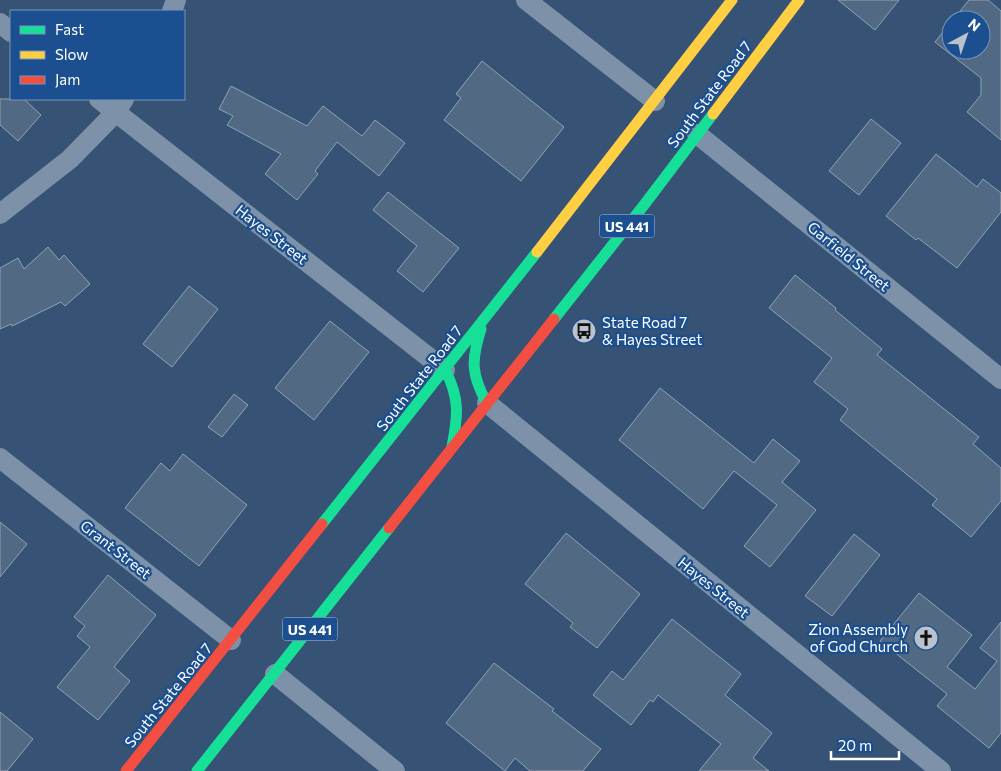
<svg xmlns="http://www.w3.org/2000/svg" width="1001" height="771" font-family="Commissioner,sans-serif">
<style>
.building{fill:#526984;stroke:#92a2b6}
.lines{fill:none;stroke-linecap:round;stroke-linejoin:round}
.street{stroke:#7d92a8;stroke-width:20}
.fast{stroke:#16e098;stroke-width:11}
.slow{stroke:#ffcf43;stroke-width:11}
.jam{stroke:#f24e42;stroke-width:11}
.labels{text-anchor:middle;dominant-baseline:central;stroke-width:4.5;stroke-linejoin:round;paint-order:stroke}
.shield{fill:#1b4f8f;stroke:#bbcadd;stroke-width:1}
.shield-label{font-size:14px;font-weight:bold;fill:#fff}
.street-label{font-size:15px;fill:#fff;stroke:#1b4f8f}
.poi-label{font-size:15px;fill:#fff;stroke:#1b4f8f;text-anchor:start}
</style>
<rect width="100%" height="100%" fill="#365274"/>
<path class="building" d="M838 0H899L875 30Z
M969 0H988L1001 11V140L967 112 981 95V78L935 42 951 22V50H981V20H953Z
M482 61 564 127 521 181 444 120 461 98 456 94Z
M231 86 307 126 323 106 362 136 375 120 405 143 379 176 337 142 315 171 318 174 297 200 265 174 281 154 227 125 233 116 219 109Z
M0 99H24L41 115 18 141 0 125Z
M871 119 901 143 859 195 829 171Z
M936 154 977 187 983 179 1001 193V212L957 268 918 238 916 240 886 216Z
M388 192 459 248 423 292 397 271 417 246 373 210Z
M48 247 59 260 64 255 90 284 65 306 61 302 12 326 11 324 0 329V268L18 258 24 269Z
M795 275 836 308 835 310 882 349 877 355 979 437 973 444 1001 468V501L971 537 932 505 937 499 840 420 848 409 814 382 832 358 769 308Z
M189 286 218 309 172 367 143 344Z
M330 321 369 352 314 420 275 388Z
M660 388 754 463 773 439 800 461 782 482 816 510 770 567 744 546 777 505 734 471 703 509 619 440Z
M234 394 248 405 222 437 208 427Z
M183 454 247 505 199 566 125 508 161 463 170 471Z
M0 522 27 544 0 577Z
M566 533 640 594 597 648 570 627 573 623 525 584Z
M854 534 880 555 832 616 805 596Z
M108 575 156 615 114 667 130 681 98 720 57 687 90 647 77 636 85 626 74 617Z
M919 593 972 635 947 667 975 689 997 661 980 648 1001 622V733L989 748 937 706 947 694 880 641Z
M672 619 741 674 725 695 772 733 753 758 769 771H699L721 744 658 695 653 702 650 700 631 725 593 695 612 671 623 680Z
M494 663 554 709 552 711 601 749 583 771H530L515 758 505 771 446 723Z
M0 712 33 739 7 771H0Z"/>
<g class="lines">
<path class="street" d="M526 0 655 101
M172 11 176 0
M0 23 11 32
M99 99 445 370
M697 134 1001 379
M0 214 70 159 116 112 124 99
M487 403 941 771
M0 458 231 640
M275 674 395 771"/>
<path class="fast" d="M554 319 644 205 713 114
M481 329C471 360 471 375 487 403
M445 370C460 398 458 416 452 447
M322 524 537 252
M197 771 389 528"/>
<path class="slow" d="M713 114 799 0
M537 252 732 0"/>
<path class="jam" d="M389 528 554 319
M126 771 322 524"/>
</g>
<defs>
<symbol id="bus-disc" viewBox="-11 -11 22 22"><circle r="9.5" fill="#b9c2ce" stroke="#1b4f8f"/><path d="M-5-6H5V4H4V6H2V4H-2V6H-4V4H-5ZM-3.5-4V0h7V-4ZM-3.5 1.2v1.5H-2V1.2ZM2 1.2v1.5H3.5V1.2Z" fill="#111"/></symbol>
<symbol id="church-disc" viewBox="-11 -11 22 22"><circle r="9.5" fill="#b9c2ce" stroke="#1b4f8f"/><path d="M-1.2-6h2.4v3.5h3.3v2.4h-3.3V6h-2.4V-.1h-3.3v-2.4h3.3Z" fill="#111"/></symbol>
</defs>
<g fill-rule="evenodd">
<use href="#bus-disc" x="570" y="317" width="28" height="28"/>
<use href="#church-disc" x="912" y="624" width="28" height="28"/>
</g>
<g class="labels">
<g class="shield">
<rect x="599.5" y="214.5" width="55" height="23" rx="4"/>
<rect x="282.5" y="617.5" width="55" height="23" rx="4"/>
</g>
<g class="shield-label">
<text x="627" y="226">US 441</text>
<text x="310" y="629">US 441</text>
</g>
<g class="street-label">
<text transform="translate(709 94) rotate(-53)">South State Road 7</text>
<text transform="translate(272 234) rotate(38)">Hayes Street</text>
<text transform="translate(849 256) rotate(39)">Garfield Street</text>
<text transform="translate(419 378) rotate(-52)">South State Road 7</text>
<text transform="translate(116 549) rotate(38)">Grant Street</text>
<text transform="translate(714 587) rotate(39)">Hayes Street</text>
<text transform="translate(168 695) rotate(-51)">South State Road 7</text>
</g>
<g class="poi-label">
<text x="602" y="322">State Road 7<tspan x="602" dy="17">&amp; Hayes Street</tspan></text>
<text x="908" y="629" text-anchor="end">Zion Assembly<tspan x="908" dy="17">of God Church</tspan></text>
</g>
</g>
<rect x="10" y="10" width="175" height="90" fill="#1b4f8f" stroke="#7695bc"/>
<rect x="20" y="26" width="25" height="8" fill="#16e098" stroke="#7695bc"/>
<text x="55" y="35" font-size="15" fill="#ffffff">Fast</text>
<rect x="20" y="51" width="25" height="8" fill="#ffcf43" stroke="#7695bc"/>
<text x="55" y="60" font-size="15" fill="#ffffff">Slow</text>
<rect x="20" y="76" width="25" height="8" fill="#f24e42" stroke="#7695bc"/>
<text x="55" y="85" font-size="15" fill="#ffffff">Jam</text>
<g transform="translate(966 35) rotate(40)"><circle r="24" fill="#1b4f8f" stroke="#7695bc"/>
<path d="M0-4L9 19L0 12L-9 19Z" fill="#b9c2ce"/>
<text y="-8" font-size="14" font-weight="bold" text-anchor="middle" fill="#ffffff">N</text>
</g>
<path d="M831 751v8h68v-8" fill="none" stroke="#ffffff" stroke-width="2.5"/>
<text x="838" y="751" font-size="15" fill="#ffffff" stroke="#1b4f8f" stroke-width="4" paint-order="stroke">20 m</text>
</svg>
